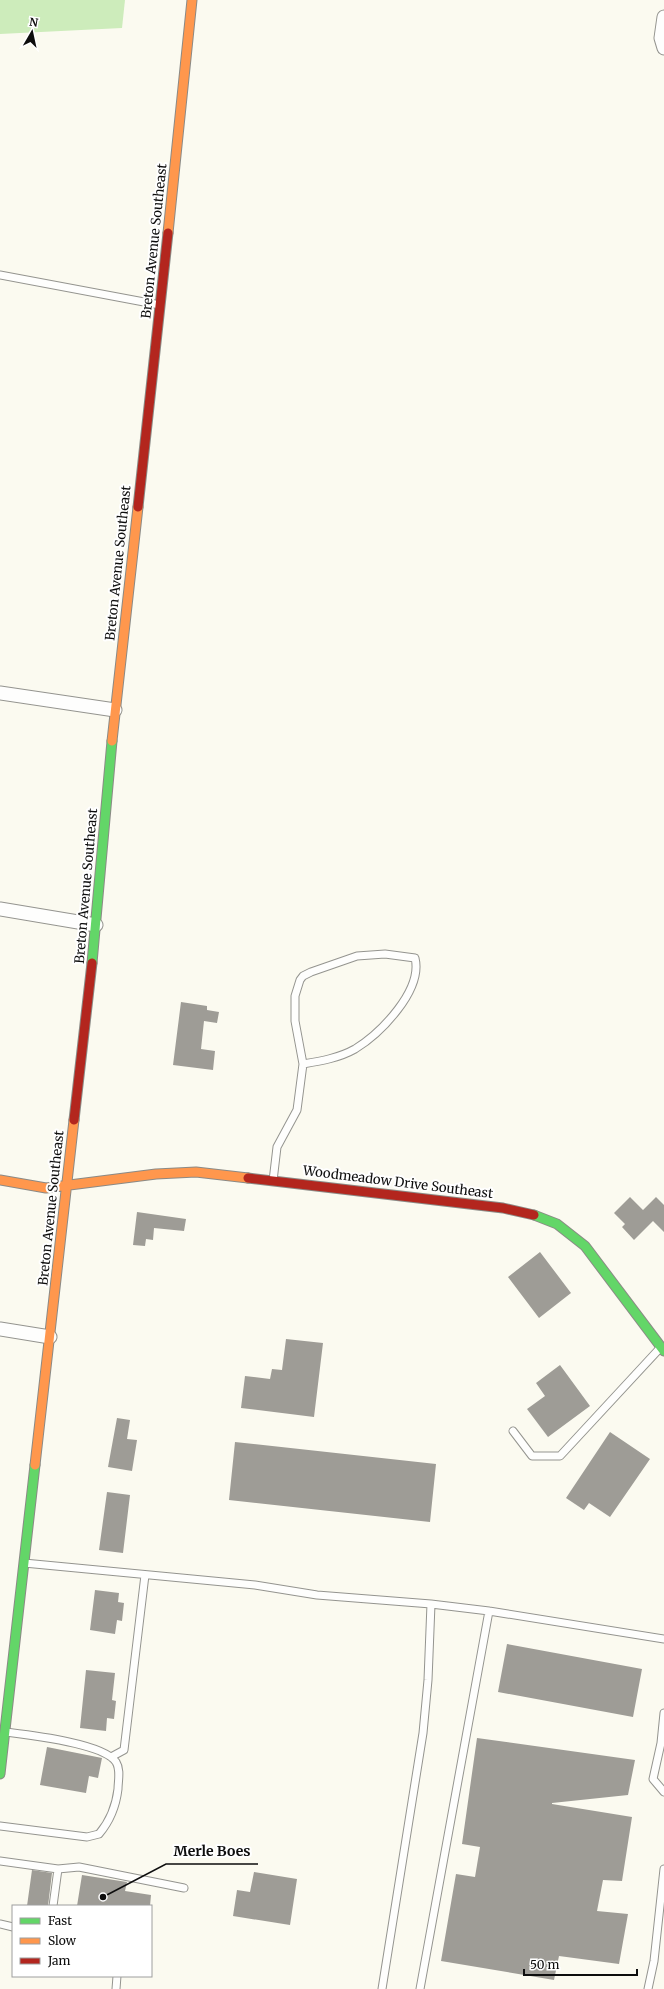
<svg xmlns="http://www.w3.org/2000/svg" width="664" height="1989" font-family="Merriweather,serif">
<style>
.forest{fill:#cdecbb}
.building{fill:#9e9c96}
.lines{fill:none;stroke-linecap:round;stroke-linejoin:round}
.lane-casing{stroke:#94948f;stroke-width:9}
.street-casing{stroke:#94948f;stroke-width:15}
.fast-casing{stroke:#8b8a86;stroke-width:11}
.slow-casing{stroke:#8b8a86;stroke-width:11}
.jam-casing{stroke:#8b8a86;stroke-width:11}
.lane{stroke:#fefefd;stroke-width:7}
.street{stroke:#fefefd;stroke-width:13}
.fast{stroke:#63d668;stroke-width:9}
.slow{stroke:#ff974d;stroke-width:9}
.jam{stroke:#b3261e;stroke-width:9}
.labels{text-anchor:middle;dominant-baseline:central;stroke-width:4;stroke-linejoin:round;paint-order:stroke}
.street-label{font-size:13px;fill:#0d0d0d;stroke:#fff}
.leader{fill:none;stroke:#0d0d0d;stroke-width:1.5}
.callout-dot{fill:#0d0d0d;stroke:#fff;stroke-width:1.5}
.callout-label{font-size:14px;text-anchor:middle;font-weight:bold;fill:#0d0d0d;stroke:#fff;stroke-width:4;stroke-linejoin:round;paint-order:stroke}
</style>
<rect width="100%" height="100%" fill="#fbfaf0"/>
<path class="forest" d="M0 0H125L122 28 0 34Z"/>
<path class="building" d="M181 1002 207 1006V1010L219 1012 217 1023 204 1021 201 1049 215 1051 213 1070 173 1065Z
M630 1197 643 1210 656 1197 664 1205V1232L653 1221 634 1240 622 1227 625 1224 614 1213Z
M137 1212 186 1219 184 1231 154 1228 153 1240 146 1239 145 1246 133 1245Z
M540 1252 571 1293 539 1318 508 1277Z
M286 1339 323 1343 314 1417 241 1408 245 1376 270 1379 272 1369 282 1370Z
M560 1365 590 1406 548 1437 527 1409 545 1396 536 1383Z
M117 1418 130 1420 127 1439 137 1440 132 1471 108 1467Z
M610 1432 650 1459 610 1517 589 1503 584 1510 566 1498Z
M235 1442 436 1464 430 1522 229 1500Z
M107 1492 130 1495 123 1553 99 1550Z
M95 1590 119 1593 118 1602 124 1603 122 1621 117 1620 115 1634 90 1630Z
M507 1644 642 1669 633 1717 498 1692Z
M86 1670 115 1673 112 1700 116 1701 114 1719 107 1718 106 1731 80 1728Z
M477 1738 635 1760 628 1795 552 1803V1804L632 1817 622 1881 603 1880 597 1911 628 1914 619 1964 559 1956 554 1980 441 1961 456 1874 475 1877 480 1847 462 1844Z
M47 1747 102 1758 98 1778 89 1776 86 1793 40 1785Z
M32 1870 52 1873 48 1906H27Z
M254 1872 297 1879 290 1925 233 1916 237 1890 250 1892Z
M82 1875 127 1882 125 1891 151 1895 150 1906H77Z"/>
<g class="lines">
<defs>
<path id="lane" d="M0 275 160 305
M273 1181 277 1147 297 1110 303 1064 295 1021V996L300 980 303 976 311 972 357 956 385 954 415 958C423 990 381 1033 355 1049 339 1058 321 1061 303 1064
M513 1431 532 1456H560L661 1347
M24 1563 255 1585 317 1595 431 1604 428 1680 423 1733 382 1989
M431 1604 489 1611 664 1639
M664 1713 661 1743 653 1779 664 1792
M111 1757 124 1750 145 1575
M0 1826 87 1837 99 1834C110 1821 116 1806 118 1789 118 1781 121 1770 116 1762 103 1743 29 1735 5 1732
M0 1861 58 1869 79 1867 184 1888
M53 1906 58 1869
M0 1924 13 1927
M116 1989 117 1976
M420 1989 489 1611
M648 1989 654 1961 664 1869"/>
<path id="street" d="M664 17 661 38 664 48
M0 693 115 710
M0 909 96 925
M0 1329 50 1337"/>
<path id="fast" d="M92 963 112 741
M534 1215 557 1224 585 1246 664 1351
M0 1774 35 1465"/>
<path id="slow" d="M168 233 192 0
M112 741 138 507
M0 1180 46 1188 156 1174 196 1172 248 1178
M35 1465 74 1120"/>
<path id="jam" d="M138 507 168 233
M74 1120 92 963
M248 1178 503 1208 534 1215"/>
</defs>
<use href="#lane" class="lane-casing"/>
<use href="#street" class="street-casing"/>
<use href="#fast" class="fast-casing"/>
<use href="#slow" class="slow-casing"/>
<use href="#jam" class="jam-casing"/>
<use href="#lane" class="lane"/>
<use href="#street" class="street"/>
<use href="#fast" class="fast"/>
<use href="#slow" class="slow"/>
<use href="#jam" class="jam"/>
</g>
<g class="labels">
<g class="street-label">
<text transform="translate(154 241) rotate(-84)">Breton Avenue Southeast</text>
<text transform="translate(118 563) rotate(-84)">Breton Avenue Southeast</text>
<text transform="translate(86 886) rotate(-85)">Breton Avenue Southeast</text>
<text transform="translate(398 1182) rotate(7)">Woodmeadow Drive Southeast</text>
<text transform="translate(51 1208) rotate(-84)">Breton Avenue Southeast</text>
</g>
</g>
<path class="leader" d="M103 1897L166 1864H258"/>
<circle class="callout-dot" cx="103" cy="1897" r="4"/>
<g class="callout-label">
<text x="212" y="1856">Merle Boes</text>
</g>
<rect x="12" y="1905" width="140" height="72" fill="#ffffff" stroke="#9e9e9e"/>
<rect x="20" y="1918" width="20" height="6" fill="#63d668" stroke="#9e9e9e"/>
<text x="48" y="1925" font-size="12" fill="#0d0d0d">Fast</text>
<rect x="20" y="1938" width="20" height="6" fill="#ff974d" stroke="#9e9e9e"/>
<text x="48" y="1945" font-size="12" fill="#0d0d0d">Slow</text>
<rect x="20" y="1958" width="20" height="6" fill="#b3261e" stroke="#9e9e9e"/>
<text x="48" y="1965" font-size="12" fill="#0d0d0d">Jam</text>
<g transform="translate(32 32) rotate(9)" stroke="#ffffff" stroke-width="3" paint-order="stroke">
<path d="M0-3L7 15L0 10L-7 15Z" fill="#0d0d0d"/>
<text y="-6" font-size="11" font-weight="bold" text-anchor="middle" fill="#0d0d0d">N</text>
</g>
<path d="M524 1969v6h113v-6" fill="none" stroke="#0d0d0d" stroke-width="2"/>
<text x="530" y="1969" font-size="12" fill="#0d0d0d" stroke="#ffffff" stroke-width="3" paint-order="stroke">50 m</text>
</svg>
